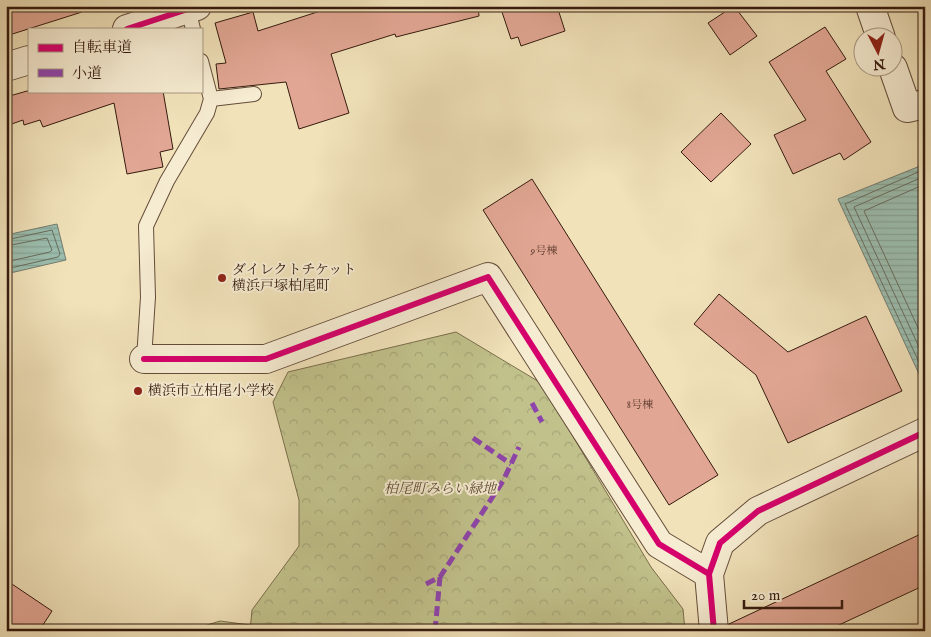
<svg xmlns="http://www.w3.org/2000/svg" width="931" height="637" font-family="'IM FELL English','Noto Serif JP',serif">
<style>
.forest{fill:url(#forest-crowns);stroke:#7b6e4c}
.wetland{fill:url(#wetland-marsh);stroke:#7b6e4c}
.water{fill:url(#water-rules);stroke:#727c6f}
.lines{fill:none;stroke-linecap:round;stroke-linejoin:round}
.shore{stroke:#686c5e;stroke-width:1}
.building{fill:#e2a794;stroke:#351a0e}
.service-casing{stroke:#644c39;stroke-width:16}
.minor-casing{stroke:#644c39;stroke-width:30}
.service{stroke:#f6ecd2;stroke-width:14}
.minor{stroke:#f6ecd2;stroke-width:28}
.quiet{stroke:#8e44ad;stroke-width:5;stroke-dasharray:10 5;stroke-linecap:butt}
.cycleway-casing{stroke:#f6ecd2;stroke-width:9}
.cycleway{stroke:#d6006c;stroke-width:6}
.poi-dot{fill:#8f2418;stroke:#f6ecd2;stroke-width:2}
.labels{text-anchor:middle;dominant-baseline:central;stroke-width:4;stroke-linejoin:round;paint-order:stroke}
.number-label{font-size:11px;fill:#603d30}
.poi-label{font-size:14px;fill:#351a0e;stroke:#f6ecd2;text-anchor:start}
.park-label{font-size:14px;font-style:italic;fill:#5f4c34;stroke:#f6ecd2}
</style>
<defs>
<pattern id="forest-crowns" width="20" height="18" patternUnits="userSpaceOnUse" patternTransform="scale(1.25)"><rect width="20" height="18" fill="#c1c18b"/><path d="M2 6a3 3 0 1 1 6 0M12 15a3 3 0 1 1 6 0" fill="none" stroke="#a6a577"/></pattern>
<pattern id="wetland-marsh" width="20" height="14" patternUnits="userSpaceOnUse" patternTransform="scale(1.25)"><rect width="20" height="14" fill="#c1c18b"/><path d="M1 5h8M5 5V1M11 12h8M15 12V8" fill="none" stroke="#a6a577"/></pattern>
<pattern id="water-rules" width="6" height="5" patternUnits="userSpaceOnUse" patternTransform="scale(1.25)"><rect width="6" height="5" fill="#9bbeaf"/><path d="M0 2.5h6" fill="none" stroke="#86a395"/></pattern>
</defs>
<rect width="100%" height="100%" fill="#f1e2ba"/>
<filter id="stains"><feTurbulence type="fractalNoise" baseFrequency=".004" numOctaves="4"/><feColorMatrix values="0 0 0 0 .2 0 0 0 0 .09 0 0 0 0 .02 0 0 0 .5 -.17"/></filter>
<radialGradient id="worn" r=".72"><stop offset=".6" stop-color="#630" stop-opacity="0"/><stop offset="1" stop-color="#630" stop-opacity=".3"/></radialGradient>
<path class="forest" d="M456 332 541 383 651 567 683 609 685 631H250L252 610 299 546V500L273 402 288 372Z"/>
<path class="wetland" d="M220 621 250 625 248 631H188Z"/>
<path class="water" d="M925 164V387L838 199Z
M57 224 66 260 6 274V235Z"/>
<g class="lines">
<path class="shore" d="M925 169 845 204 925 375
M925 176 854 207 925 360
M925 184 864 211 925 343
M6 240 52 230 60 254 58 257 6 269
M6 246 47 238 52 250 50 252 6 262"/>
</g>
<path class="building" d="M6 6H81L82 12 6 36Z
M336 6H478L479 16 396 37 395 34 331 54 349 113 299 129 286 82 219 89 216 64 226 63 215 23 253 12 258 31Z
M500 6H557L565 31 521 46 518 37 511 39Z
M734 6 757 36 730 55 708 23Z
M825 27 846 59 826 71 871 142 844 160 840 153 793 174 774 135 806 120 769 62Z
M27 91H163L173 149 160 152 163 167 127 174 114 103 43 127 40 120 24 125 23 120 6 126V97Z
M721 113 751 144 711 182 681 152Z
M532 179 718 475 669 505 483 210Z
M719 294 788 352 866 316 902 391 788 443 756 375 694 324Z
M925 532V585L826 631H729V624Z
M6 580 52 611 39 631H6Z"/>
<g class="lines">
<defs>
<path id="service" d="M188 9 193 29
M211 99 254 94
M144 359 148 297 146 226 167 181 207 113 211 99 201 61"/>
<path id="minor" d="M870 6 881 38
M127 29 197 6
M6 67 29 60
M893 68 907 108 925 104
M144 359H266L488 277 659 544 709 574
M714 631 709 574 720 543 758 511 925 432"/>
</defs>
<use href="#service" class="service-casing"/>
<use href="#minor" class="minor-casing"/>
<use href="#service" class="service"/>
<use href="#minor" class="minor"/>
<path class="quiet" d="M532 403 542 422
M473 438 511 464
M426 584 440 577 503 481 519 447
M435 631 440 577"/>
<defs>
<path id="cycleway" d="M127 29 197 6
M144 359H266L488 277 659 544 709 574
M714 631 709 574 720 543 758 511 925 432"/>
</defs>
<use href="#cycleway" class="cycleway-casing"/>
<use href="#cycleway" class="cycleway"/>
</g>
<g class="poi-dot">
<circle cx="222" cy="278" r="5"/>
<circle cx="138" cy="391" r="5"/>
</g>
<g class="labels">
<g class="number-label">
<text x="544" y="251">9号棟</text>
<text x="640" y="405">8号棟</text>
</g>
<g class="poi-label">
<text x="232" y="270">ダイレクトチケット<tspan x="232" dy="16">横浜戸塚柏尾町</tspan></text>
<text x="148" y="391">横浜市立柏尾小学校</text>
</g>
<g class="park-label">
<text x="440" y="489">柏尾町みらい緑地</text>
</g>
</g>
<rect width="931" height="637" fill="none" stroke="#f1e2ba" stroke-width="25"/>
<rect x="8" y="8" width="916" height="622" fill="none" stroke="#351a0e" stroke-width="2.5"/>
<rect x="12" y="12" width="906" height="612" fill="none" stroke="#351a0e"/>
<rect x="28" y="28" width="175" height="65" fill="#f6ecd2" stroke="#a99884"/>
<rect x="38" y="44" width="25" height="8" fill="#d6006c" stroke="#a99884"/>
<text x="72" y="52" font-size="15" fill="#351a0e">自転車道</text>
<rect x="38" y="69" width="25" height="8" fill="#8e44ad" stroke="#a99884"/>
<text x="72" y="78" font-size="15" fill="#351a0e">小道</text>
<g transform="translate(878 52) rotate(174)"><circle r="24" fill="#f6ecd2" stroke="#a99884"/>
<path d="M0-4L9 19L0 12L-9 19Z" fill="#8f2418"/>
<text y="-8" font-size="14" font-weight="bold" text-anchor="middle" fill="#351a0e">N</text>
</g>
<path d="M744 600v8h98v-8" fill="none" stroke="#351a0e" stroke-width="2.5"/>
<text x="751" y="600" font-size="15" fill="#351a0e" stroke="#f6ecd2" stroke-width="4" paint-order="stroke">20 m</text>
<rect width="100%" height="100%" filter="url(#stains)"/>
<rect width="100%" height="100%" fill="url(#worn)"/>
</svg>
